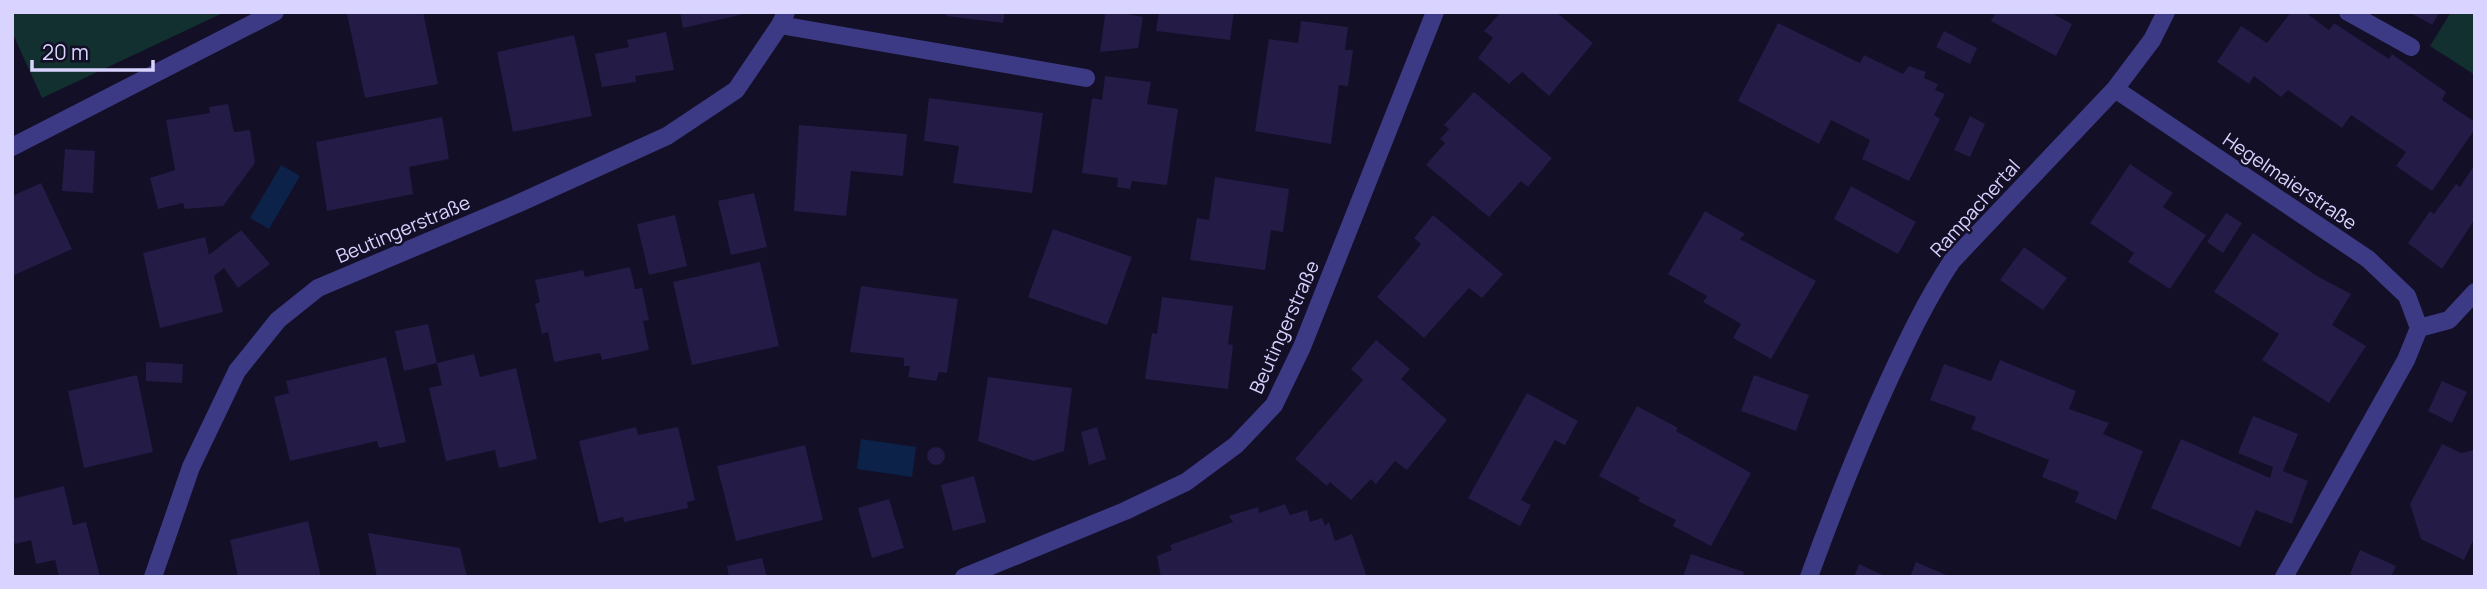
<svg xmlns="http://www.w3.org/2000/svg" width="2487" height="589" font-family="Manrope,sans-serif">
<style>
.green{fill:#12302f}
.water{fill:#0c2248}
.building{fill:#241b47}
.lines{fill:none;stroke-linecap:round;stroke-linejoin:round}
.lane{stroke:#3d3a85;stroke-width:18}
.street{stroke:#3d3a85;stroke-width:18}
.labels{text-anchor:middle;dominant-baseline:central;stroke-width:5;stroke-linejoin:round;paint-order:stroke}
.street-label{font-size:19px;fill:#d9d4ff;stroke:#130f26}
</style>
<rect width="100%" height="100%" fill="#130f26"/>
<path class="green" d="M12 12H225L42 98 12 32Z
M2451 12H2475V75L2430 46Z"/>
<path class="water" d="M281 165 300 176 269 229 250 218Z
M861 439 916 447 912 477 857 469Z"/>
<path class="building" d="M355 12H423L438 84 365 98 347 14Z
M680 12H740V15L683 28Z
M947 12H1005L1003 23 946 16Z
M1099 12H1117L1143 17 1138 48 1100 52 1105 15Z
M1159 12H1234L1230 40 1156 31Z
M1501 12H1556L1593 43 1549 96 1522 72 1509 84 1478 58 1493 38 1484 31Z
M1996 12H2050L2072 24 2056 56 1991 21Z
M2291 12H2305L2329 30 2334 23 2389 59 2392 54 2446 92 2442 100 2475 122V129L2432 191 2396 166 2406 152 2351 115 2342 128 2288 90 2281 97 2254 76 2249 84 2217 62 2241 26 2267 43Z
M2409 12H2440L2432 25Z
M1301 21 1348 27 1345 50H1353L1348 86 1339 85 1331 144 1255 131 1269 39 1298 43Z
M1778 23 1860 63 1864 55 1903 74 1909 66 1926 72 1924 78 1938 84 1935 90 1945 94 1934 115 1940 119 1909 181 1862 159 1870 140 1831 120 1819 144 1738 101Z
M1944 31 1977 48 1970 64 1936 47Z
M666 32 674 70 635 76 636 82 602 87 595 54 629 47 627 40Z
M574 35 592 116 513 132 497 52Z
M1105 76 1151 82 1147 104 1178 109 1167 185 1132 181 1130 189 1117 187 1118 178 1082 173 1092 98 1102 100Z
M1474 92 1552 158 1528 187 1521 181 1489 217 1426 165 1445 143 1440 139 1449 129 1444 125Z
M929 98 1043 113 1032 193 953 183 959 146 924 141Z
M228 104 234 132 250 130 255 163 223 206 185 209 183 203 158 209 150 178 175 170 166 120 210 113 209 107Z
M1970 116 1985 124 1970 157 1954 150Z
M442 117 449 159 409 167 413 194 327 211 316 142Z
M799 125 907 134 903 176 851 171 846 216 794 211Z
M65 149 95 151 93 193 62 191Z
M2130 164 2173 193 2163 207 2206 235 2170 289 2128 262 2134 253 2090 223Z
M2475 164V219L2442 269 2408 243 2430 211 2434 214 2456 184 2460 187Z
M1215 177 1289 189 1283 232 1271 230 1265 270 1190 260 1197 218 1209 220Z
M41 183 72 249 12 276V196Z
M1851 186 1916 222 1898 254 1834 219Z
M754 193 767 247 731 255 718 201Z
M1705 211 1745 234 1740 239 1816 281 1771 359 1733 338 1741 324 1703 302 1707 296 1668 274Z
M2226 213 2242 223 2223 253 2207 242Z
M675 215 687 266 649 275 637 224Z
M1433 215 1503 274 1482 298 1469 288 1424 338 1377 297 1421 244 1414 238Z
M1053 229 1132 257 1107 325 1028 297Z
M241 230 270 264 238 288 224 268 214 276 223 312 160 328 143 253 205 237 209 255Z
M2253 233 2317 276 2351 294 2332 325 2366 346 2329 403 2262 360 2279 334 2214 292Z
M2024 247 2067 278 2043 310 2000 280Z
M760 262 779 346 692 365 673 282Z
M630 267 635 289 642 288 649 320 643 321 649 350 602 360 600 353 554 362 548 332 542 334 535 304 540 302 535 280 583 270 585 277Z
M861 286 958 299 947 373 939 372 936 381 908 377 910 366H904V358L850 352Z
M1162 297 1233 306 1228 344 1233 345 1228 389 1145 379 1152 333 1157 334Z
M428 324 437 363 404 371 395 331Z
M1376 340 1410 369 1401 379 1447 420 1407 470 1395 461 1376 484 1371 479 1351 500 1330 482 1327 486 1295 459 1363 380 1351 369Z
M474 354 480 377 516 368 537 459 499 468 495 450 446 461 429 388 442 385 437 363Z
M386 357 406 442 379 448 377 441 290 461 274 397 289 393 286 381Z
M2000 360 2076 391 2069 409 2109 423 2103 434 2143 451 2116 520 2075 502 2079 492 2042 477 2049 460 1971 429 1976 417 1930 400 1944 364 1991 381Z
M146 362 183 364 182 383 146 381Z
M137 375 153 452 84 468 68 391Z
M1754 375 1809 395 1796 431 1741 411Z
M988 377 1072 388 1064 451 1033 461 978 441Z
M2442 381 2467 392 2452 423 2428 411Z
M1527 393 1578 421 1565 445 1555 440 1521 500 1531 505 1520 526 1468 498Z
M1637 406 1678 428 1676 431 1751 473 1711 546 1673 526 1676 520 1638 501 1640 498 1599 476Z
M2253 416 2298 434 2283 471 2308 481 2292 524 2256 510 2240 547 2151 508 2181 439 2270 478 2273 467 2238 453Z
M636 427 638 435 678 427 695 500 687 502 688 508 624 522 623 517 599 523 579 441Z
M1097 427 1106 459 1089 465 1081 432Z
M2442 444 2461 453 2475 450V536L2464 560 2421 539 2410 504Z
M805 445 823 520 736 541 717 466Z
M927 456a9 9 0 1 1 18 0a9 9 0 1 1-18 0Z
M974 476 986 522 953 531 941 485Z
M64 486 73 525 86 522 100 577H59L55 560 36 564 31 540 15 544 12 534V499Z
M889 499 904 548 872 558 858 508Z
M1285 504 1290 515 1307 510 1310 522 1322 518 1325 526 1329 522 1335 541 1352 534 1367 577H1161L1157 556 1172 550 1170 545 1233 522 1229 516 1258 507 1259 513Z
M308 521 321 577H238L230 540Z
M368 533 460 548 467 577H377Z
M2360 550 2396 566 2391 577H2357L2350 574Z
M1691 554 1744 572 1743 577H1683Z
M762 558 767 577H729L727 566Z
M1916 562 1951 577H1910Z
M1859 564 1887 577H1854Z"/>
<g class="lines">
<path class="lane" d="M2348 12 2411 47
M780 25 1086 78"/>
<path class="street" d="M2115 89 2368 259 2407 296 2419 328 2406 360 2284 577
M12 147 275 12
M2419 328 2449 320 2475 292
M153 577 191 467 237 371 278 320 318 288 517 204 667 136 736 90 780 25 786 12
M964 577 1125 511 1186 482 1236 445 1274 405 1302 347 1435 12
M1809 577C1833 511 1858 447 1887 384 1907 341 1926 300 1952 261L2115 89 2152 40 2166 12"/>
</g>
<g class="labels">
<g class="street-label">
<text transform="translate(2290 181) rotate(34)">Hegelmaierstraße</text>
<text transform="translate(1975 208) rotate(-48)">Rampachertal</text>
<text transform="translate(403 229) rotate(-23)">Beutingerstraße</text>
<text transform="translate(1284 327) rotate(-66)">Beutingerstraße</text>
</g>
</g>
<rect width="2487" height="589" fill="none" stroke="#d9d4ff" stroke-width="28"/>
<path d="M32 60v10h121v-10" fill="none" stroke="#d9d4ff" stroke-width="3.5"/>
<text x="42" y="60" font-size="21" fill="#d9d4ff" stroke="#130f26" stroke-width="5" paint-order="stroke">20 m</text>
</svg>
